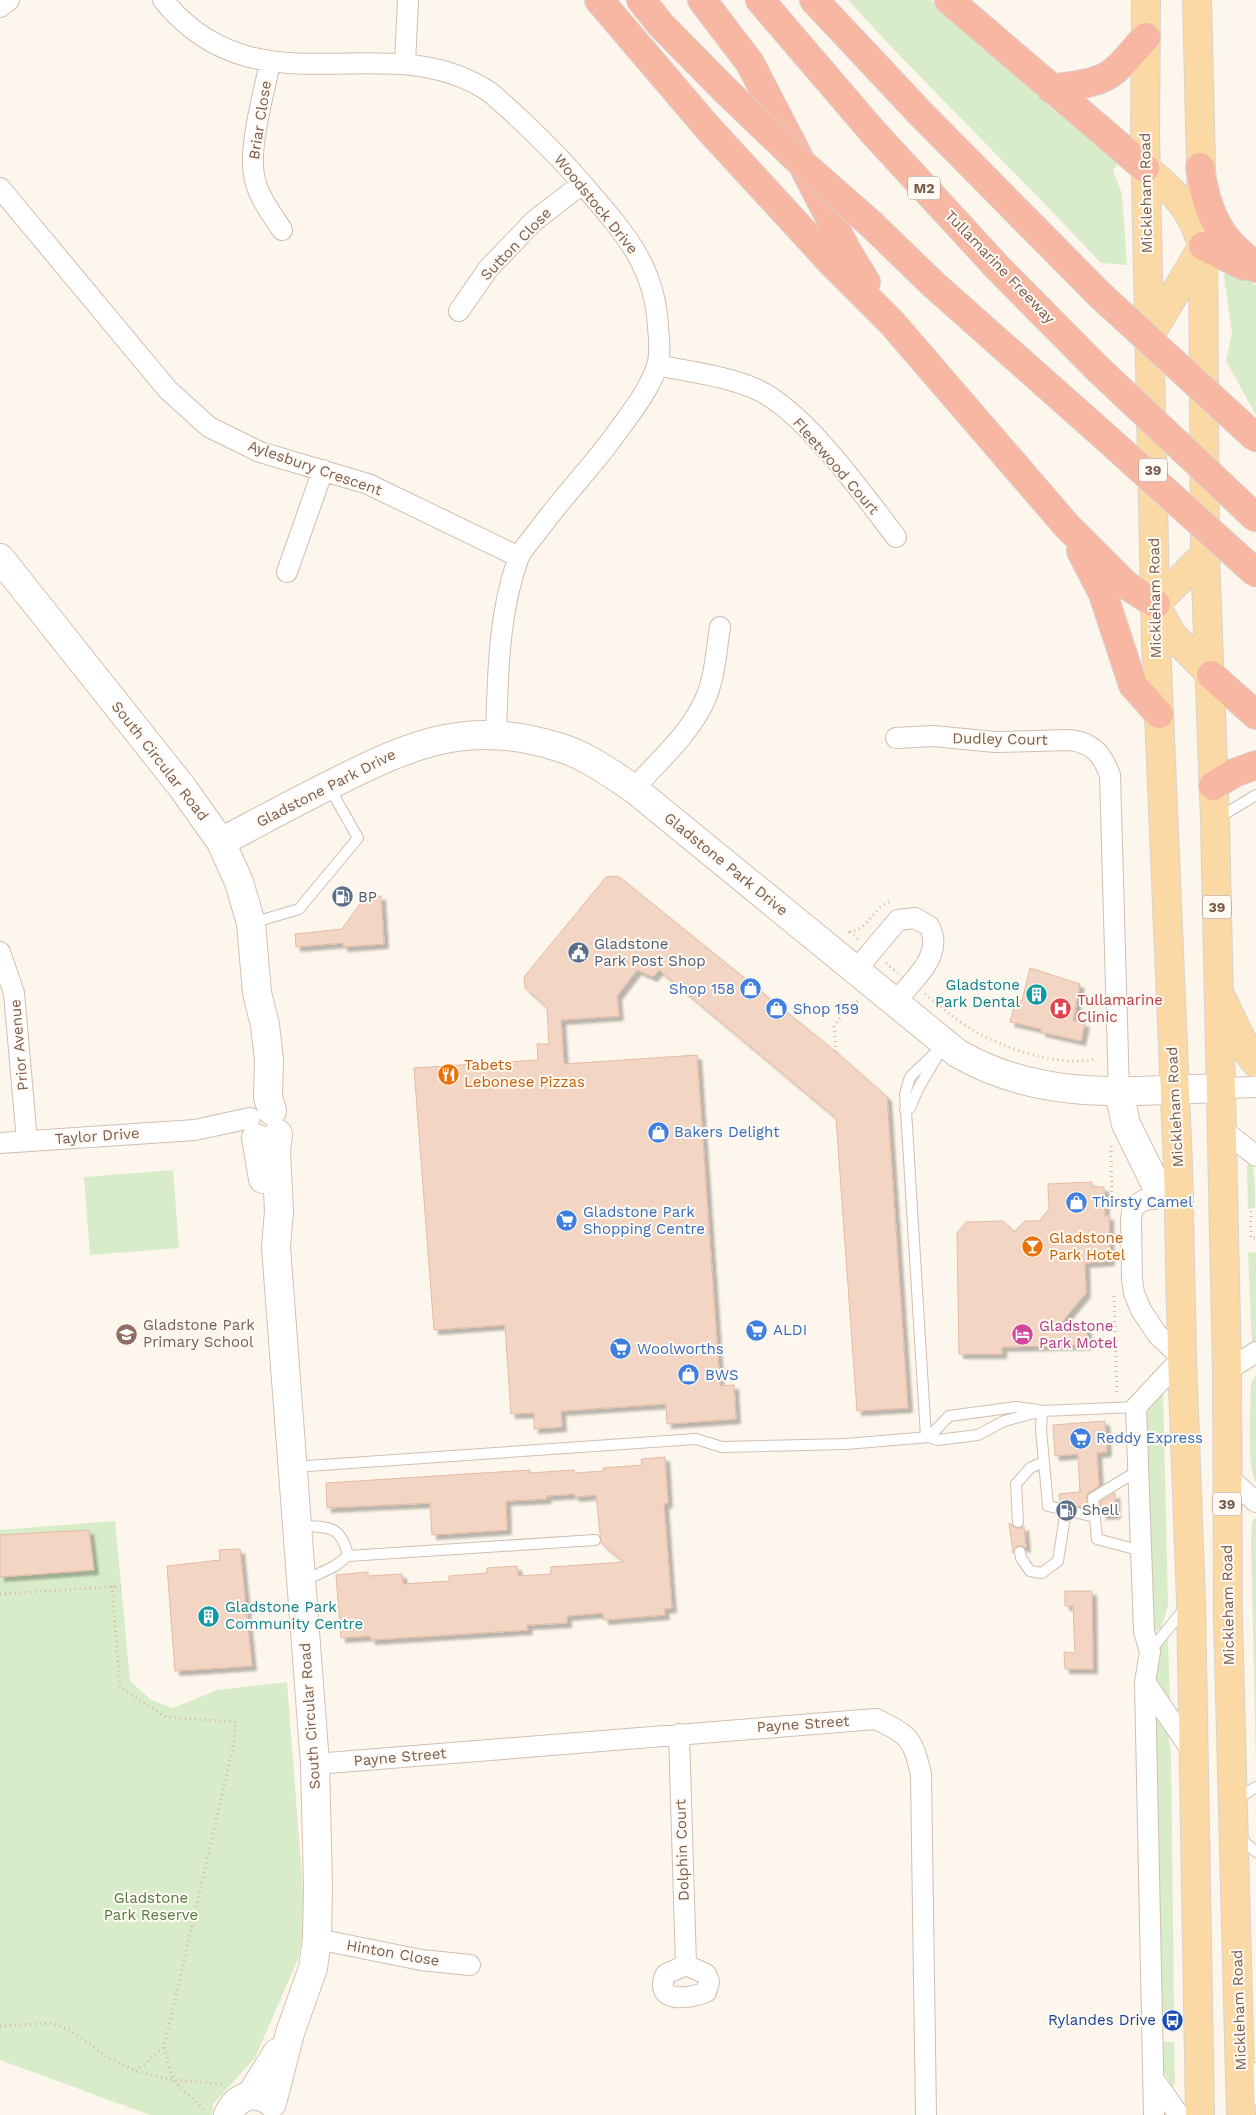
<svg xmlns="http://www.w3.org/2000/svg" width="1256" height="2115" font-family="'Work Sans',sans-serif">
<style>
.green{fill:#d8ecc9}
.building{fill:#f3d5c3;stroke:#e6bba3;filter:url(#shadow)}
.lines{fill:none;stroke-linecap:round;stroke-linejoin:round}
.lane-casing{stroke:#d1beb0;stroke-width:12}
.street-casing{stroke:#d1beb0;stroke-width:22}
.secondary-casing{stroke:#d6c0b0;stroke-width:30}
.primary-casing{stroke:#dad1cd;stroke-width:30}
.highway-casing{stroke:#dad1cd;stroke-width:30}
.path{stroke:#d9b8a5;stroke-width:3;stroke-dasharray:1 4;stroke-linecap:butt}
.lane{stroke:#fff;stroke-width:10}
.street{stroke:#fff;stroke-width:20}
.secondary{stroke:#fff;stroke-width:28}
.primary{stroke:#fbd9a5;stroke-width:28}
.highway{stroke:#f7b7a3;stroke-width:28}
.highway-bridge-casing{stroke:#dad1cd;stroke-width:30;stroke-linecap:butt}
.highway-bridge{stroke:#f7b7a3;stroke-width:28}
.labels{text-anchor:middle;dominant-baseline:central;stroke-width:4;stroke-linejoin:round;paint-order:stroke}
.shield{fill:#fffaf3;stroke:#a28b7f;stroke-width:1}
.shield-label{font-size:14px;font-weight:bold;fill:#7a5c4d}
.street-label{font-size:15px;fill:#7a5c4d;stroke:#fffaf3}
.service-label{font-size:15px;fill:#4e5e75;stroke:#fffaf3;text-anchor:start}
.culture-label{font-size:15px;fill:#0d838f;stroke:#fffaf3;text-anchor:end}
.shop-label{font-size:15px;fill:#366cbe;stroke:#fffaf3;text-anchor:start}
.health-label{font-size:15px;fill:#be3a42;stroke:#fffaf3;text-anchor:start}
.food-label{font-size:15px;fill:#c56008;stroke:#fffaf3;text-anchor:start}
.education-label{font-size:15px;fill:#785e54;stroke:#fffaf3;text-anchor:start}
.hotel-label{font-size:15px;fill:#b23c85;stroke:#fffaf3;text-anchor:start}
.park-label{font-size:15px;fill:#537a41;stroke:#fffaf3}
.transit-label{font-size:15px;fill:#164399;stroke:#fffaf3;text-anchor:end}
</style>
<defs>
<filter id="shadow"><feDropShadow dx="4.5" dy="4.5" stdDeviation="1" flood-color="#0004"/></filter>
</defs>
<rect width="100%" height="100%" fill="#fdf6ec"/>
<path class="green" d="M848 0H931L1013 67 1039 98 1116 162 1117 165 1113 170 1122 194 1127 265 1101 263C1018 174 930 90 848 0Z
M1226 272H1232L1256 285V415L1226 361 1232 332 1224 276Z
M1250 1162C1256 1169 1255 1197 1255 1208L1248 1209 1247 1167Z
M173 1170 179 1248 90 1255 84 1177Z
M1256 1239V1345L1252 1347 1248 1253 1256 1252Z
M1256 1374V1483C1246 1464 1251 1407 1251 1383Z
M1163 1390 1168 1606 1161 1628 1154 1632 1146 1417 1150 1405Z
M1256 1517V1767L1251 1542 1252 1522Z
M115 1521 130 1681 151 1700 173 1708 218 1690 287 1682 302 1877 304 1928 298 1959 255 2058 213 2104 212 2115H150L0 2060V1530Z
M1168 1639 1170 1701H1169L1154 1675 1159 1649 1165 1640Z
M1154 1709 1167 1729 1171 1753 1174 2012 1158 2013Z
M1159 2042H1174L1175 2080 1173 2088 1161 2066Z"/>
<path class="building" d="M618 876 836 1052 887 1097 908 1408 857 1411 836 1118 659 970 653 977 637 970 617 996 619 1016 561 1020 564 1064 697 1055 720 1386 734 1385 736 1419 667 1424 666 1404 561 1411 562 1427 534 1429V1413L511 1414 505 1325 434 1330 414 1068 538 1060 537 1044H549L547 1007 525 988 524 977 606 877Z
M381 896 384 944 343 947V943L296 947 295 934 342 929 364 898Z
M1030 968 1080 984 1073 1021 1085 1023 1081 1041 1041 1032V1029L1010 1022 1016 999 1022 1001Z
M1092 1182V1187H1104L1105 1216H1109L1110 1261 1085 1263 1086 1293 1061 1323H1087V1345L1002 1347V1354H959L957 1233 966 1222 1003 1221 1014 1232 1025 1221H1039L1049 1209 1048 1184Z
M1105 1421 1107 1452 1097 1453 1099 1486 1087 1494V1508L1060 1502 1059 1494 1080 1492 1078 1454 1055 1456 1053 1425Z
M665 1457 668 1503 664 1504 672 1608 664 1609 665 1615 604 1620 603 1613 567 1616V1623L527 1625 528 1630 371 1640 370 1636 341 1638 336 1575 368 1572V1576L402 1574 403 1584 449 1581V1576L487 1573V1568L517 1566 518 1576 551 1574V1567L624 1562 601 1543 596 1495 575 1497V1494L546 1496 547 1499 506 1501 507 1530 432 1535 430 1503 327 1508 326 1483 530 1470V1473L574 1470 575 1473 603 1471V1468L642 1465 641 1459Z
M1115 1493 1116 1514 1102 1515 1100 1502Z
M1009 1523 1018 1529 1024 1526 1026 1548 1018 1545 1013 1553Z
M89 1530 94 1570 0 1577V1535Z
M240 1549 252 1666 175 1671 167 1566 220 1560 219 1550Z
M1065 1591H1092L1093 1669H1065L1064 1652 1075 1653 1073 1606H1065Z"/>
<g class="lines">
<defs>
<path id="lane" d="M1218 818 1256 795
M252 923 299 909 358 838 329 787
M905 1110 910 1108 918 1089 942 1048
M1042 1411 1041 1430 1048 1506 1095 1517
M926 1437 905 1094 910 1077 944 1044
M929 1437 949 1416 1016 1407 1038 1410
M293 1467 696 1439 722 1447 846 1444 929 1437 937 1440 978 1435 1004 1421 1042 1411 1136 1407
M1139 1470 1093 1498 1097 1539 1142 1551
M1018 1522 1016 1484 1030 1468 1043 1462
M298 1526C326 1527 341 1523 348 1556L335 1566 302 1582
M1020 1552 1021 1558 1030 1571 1042 1573 1058 1561 1066 1510
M348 1556 595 1540
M1150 1651 1185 1608
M1236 1800 1256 1787
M1239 1837 1256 1852"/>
<path id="street" d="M163 0C258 117 385 23 488 91 495 96 502 103 509 109 534 132 557 154 579 180 619 227 655 262 658 327 659 340 661 354 657 366 650 388 634 409 620 428 595 464 563 496 537 532 531 540 522 549 518 559 498 615 498 676 496 735
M0 7 9 0
M270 62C264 94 247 150 255 180 259 198 272 214 282 230
M405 64 408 0
M0 188 168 390 209 427 260 452 368 484 519 557
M459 311 488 269 534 221 582 184
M657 365C690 372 727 376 758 390 805 412 863 494 896 537
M287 572 323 470
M896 738 933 736 995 742 1070 740C1093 743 1102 754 1110 775L1119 1092
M634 789C658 761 688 736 704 702 715 679 716 652 720 627
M0 952 14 993 27 1141
M856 970 898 920 915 918 929 926C945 955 913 980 895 1002
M1220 1088 1256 1087
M1221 1128 1256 1156
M0 1143 195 1130 250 1118
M1227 1371 1256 1352
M1227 1476 1256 1502
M1145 1682 1194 1754
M679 1734 686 1965
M315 1764 876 1719C910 1736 912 1737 921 1774L926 2115
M317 1939 421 1960 470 1965
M686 1965 706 1974 709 1982 706 1992C690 1999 652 2004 666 1974Z
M1256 2073 1241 2082 1256 2095
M1153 2078 1179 2115
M1154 2115 1145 1682 1150 1652 1144 1631 1136 1407 1182 1358 1157 1334 1141 1310 1134 1293 1132 1279 1131 1219 1133 1207 1144 1200 1174 1196"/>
<path id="secondary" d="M0 558 182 787 221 842 239 882 251 923 257 993 265 1025 269 1060 268 1097 272 1111
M221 842C259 822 297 801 336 782 413 743 471 719 558 747 586 755 610 773 634 789L957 1053C1041 1102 1127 1091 1220 1088
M1119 1092 1126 1124 1158 1189 1179 1195
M256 1138 263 1179
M251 2095 277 2053
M272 2103 290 2033 313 1968 317 1939 318 1886 315 1764 276 1247 279 1211 276 1150 278 1134
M228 2115C235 2098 252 2090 268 2100"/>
<path id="primary" d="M1146 0 1145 134 1156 642 1178 1166 1182 1358 1191 1601 1200 2115
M1197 0 1203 246 1205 554 1215 820 1227 1371 1228 1619 1241 2115
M1145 168C1169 187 1190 207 1199 236
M1150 335 1203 246
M1156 604 1205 554
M1156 606 1172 635 1211 675
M1222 999 1247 1051 1256 1063"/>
<path id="highway" d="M599 0 708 128 832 263 892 323 1067 526 1126 585 1156 604
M641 0 661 25 726 91
M702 0 750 63 847 251 866 282
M760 0 873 132 999 269 1097 368
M814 0 920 113 1101 296
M949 0 1145 168
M1051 89C1071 85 1098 85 1114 71 1126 62 1135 48 1146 37
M1200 167C1204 194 1211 222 1230 243 1238 252 1248 259 1256 268
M871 224 933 284 1102 434
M1203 246 1244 266
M1081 551 1103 594 1133 685 1159 714
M1211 675 1256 715
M1213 786 1234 773 1256 765"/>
</defs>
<use href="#lane" class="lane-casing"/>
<use href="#street" class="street-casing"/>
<use href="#secondary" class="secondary-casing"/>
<use href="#primary" class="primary-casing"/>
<use href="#highway" class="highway-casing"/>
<path class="path" d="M858 939 850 932C870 929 873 905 893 901
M886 963 898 973
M925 994C940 1006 955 1019 971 1029 1000 1047 1060 1068 1094 1059
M836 1052 834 1026 849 1006 858 1001
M1111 1146 1112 1210
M1251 1211V1238H1256
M1114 1296 1117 1395
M112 1586 120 1687 166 1717 236 1722 234 1743 164 2047 173 2080 206 2112
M0 1594 123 1586
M0 2026 50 2023 70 2030 110 2059 136 2071 173 2080 224 2084
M136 2071 164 2047"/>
<use href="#lane" class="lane"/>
<use href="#street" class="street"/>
<use href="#secondary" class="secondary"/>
<use href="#primary" class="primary"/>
<use href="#highway" class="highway"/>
<defs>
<path id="highway-bridge" d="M726 91 796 158 871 224
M1101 296 1256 438
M1097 368 1256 518
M1102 434 1256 573"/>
</defs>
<use href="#highway-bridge" class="highway-bridge-casing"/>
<use href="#highway-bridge" class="highway-bridge"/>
</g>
<defs>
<symbol id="fuel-disc" viewBox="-11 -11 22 22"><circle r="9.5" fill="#5c6f8a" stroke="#fffaf3"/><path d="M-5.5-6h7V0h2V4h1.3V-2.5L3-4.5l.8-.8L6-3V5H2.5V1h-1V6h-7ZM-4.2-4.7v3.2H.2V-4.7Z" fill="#fff"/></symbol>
<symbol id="civic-disc" viewBox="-11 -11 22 22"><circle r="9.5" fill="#5c6f8a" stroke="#fffaf3"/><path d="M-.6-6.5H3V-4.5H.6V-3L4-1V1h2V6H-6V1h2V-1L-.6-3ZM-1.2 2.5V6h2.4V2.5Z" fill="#fff"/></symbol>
<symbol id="shop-disc" viewBox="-11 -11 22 22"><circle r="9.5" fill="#3f7fe0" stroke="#fffaf3"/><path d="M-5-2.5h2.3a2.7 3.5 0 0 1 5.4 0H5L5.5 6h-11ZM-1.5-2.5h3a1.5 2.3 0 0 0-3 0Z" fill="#fff"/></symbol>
<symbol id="building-disc" viewBox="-11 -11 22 22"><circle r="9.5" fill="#0f9aa8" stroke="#fffaf3"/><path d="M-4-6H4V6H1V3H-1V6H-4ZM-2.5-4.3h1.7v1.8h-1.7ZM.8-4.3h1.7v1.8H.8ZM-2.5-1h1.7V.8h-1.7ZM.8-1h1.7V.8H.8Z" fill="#fff"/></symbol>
<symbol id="hospital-disc" viewBox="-11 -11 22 22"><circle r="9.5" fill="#e0444e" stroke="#fffaf3"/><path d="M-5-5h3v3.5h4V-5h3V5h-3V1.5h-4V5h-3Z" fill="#fff"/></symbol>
<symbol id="restaurant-disc" viewBox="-11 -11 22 22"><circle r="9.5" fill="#e8710a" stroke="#fffaf3"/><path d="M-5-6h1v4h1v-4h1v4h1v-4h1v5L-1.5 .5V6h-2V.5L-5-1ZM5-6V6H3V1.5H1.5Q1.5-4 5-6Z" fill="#fff"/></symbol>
<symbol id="supermarket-disc" viewBox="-11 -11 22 22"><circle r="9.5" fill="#3f7fe0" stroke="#fffaf3"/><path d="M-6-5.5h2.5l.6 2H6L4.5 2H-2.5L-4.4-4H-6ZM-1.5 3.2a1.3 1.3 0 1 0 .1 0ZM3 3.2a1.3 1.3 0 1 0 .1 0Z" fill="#fff"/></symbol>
<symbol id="bar-disc" viewBox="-11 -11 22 22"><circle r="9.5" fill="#e8710a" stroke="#fffaf3"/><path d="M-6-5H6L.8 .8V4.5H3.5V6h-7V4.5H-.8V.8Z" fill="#fff"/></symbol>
<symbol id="school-disc" viewBox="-11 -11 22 22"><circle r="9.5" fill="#8d6e63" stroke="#fffaf3"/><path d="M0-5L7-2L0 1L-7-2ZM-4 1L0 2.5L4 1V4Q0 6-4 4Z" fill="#fff"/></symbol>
<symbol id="hotel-disc" viewBox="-11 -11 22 22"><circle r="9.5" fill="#d1479c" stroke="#fffaf3"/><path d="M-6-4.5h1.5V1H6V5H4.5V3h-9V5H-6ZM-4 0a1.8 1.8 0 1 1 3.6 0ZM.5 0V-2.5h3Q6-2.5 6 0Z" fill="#fff"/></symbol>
<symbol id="bus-disc" viewBox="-11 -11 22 22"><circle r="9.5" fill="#1a4fb4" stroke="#fffaf3"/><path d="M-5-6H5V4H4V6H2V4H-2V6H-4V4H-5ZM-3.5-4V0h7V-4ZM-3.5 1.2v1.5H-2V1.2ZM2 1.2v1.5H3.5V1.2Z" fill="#fff"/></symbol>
</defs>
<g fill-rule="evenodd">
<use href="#fuel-disc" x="330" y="884" width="25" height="25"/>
<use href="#civic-disc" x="566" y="940" width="25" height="25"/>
<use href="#shop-disc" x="738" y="976" width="25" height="25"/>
<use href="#building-disc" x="1024" y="982" width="25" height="25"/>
<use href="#shop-disc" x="764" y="996" width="25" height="25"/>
<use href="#hospital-disc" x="1048" y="996" width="25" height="25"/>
<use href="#restaurant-disc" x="436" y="1062" width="25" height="25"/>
<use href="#shop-disc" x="646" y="1120" width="25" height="25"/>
<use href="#shop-disc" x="1064" y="1190" width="25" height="25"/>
<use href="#supermarket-disc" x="554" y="1208" width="25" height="25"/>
<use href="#bar-disc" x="1020" y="1234" width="25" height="25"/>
<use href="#supermarket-disc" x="744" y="1318" width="25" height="25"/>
<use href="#school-disc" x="114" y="1322" width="25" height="25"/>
<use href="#hotel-disc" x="1010" y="1322" width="25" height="25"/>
<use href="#supermarket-disc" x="608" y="1336" width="25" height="25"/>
<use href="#shop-disc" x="676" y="1362" width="25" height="25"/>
<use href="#supermarket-disc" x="1068" y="1426" width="25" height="25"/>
<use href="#fuel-disc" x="1054" y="1498" width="25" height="25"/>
<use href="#building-disc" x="196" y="1604" width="25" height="25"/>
<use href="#bus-disc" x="1160" y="2008" width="25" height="25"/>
</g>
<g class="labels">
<g class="shield">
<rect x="908" y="176.5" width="32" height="23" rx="4"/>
<rect x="1139" y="458.5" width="28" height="23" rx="4"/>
<rect x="1203" y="895.5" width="28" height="23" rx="4"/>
<rect x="1213" y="1492.5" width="28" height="23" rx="4"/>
</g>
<g class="shield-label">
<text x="924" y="188">M2</text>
<text x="1153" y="470">39</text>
<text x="1217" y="907">39</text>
<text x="1227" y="1504">39</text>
</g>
<g class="street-label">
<text transform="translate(260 120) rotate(-81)">Briar Close</text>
<text transform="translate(1146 193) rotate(-91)">Mickleham Road</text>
<text transform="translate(596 204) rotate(51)">Woodstock Drive</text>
<text transform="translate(516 244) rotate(-46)">Sutton Close</text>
<text transform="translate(1000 267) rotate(46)">Tullamarine Freeway</text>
<text transform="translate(836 466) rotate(49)">Fleetwood Court</text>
<text transform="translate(315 468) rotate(19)">Aylesbury Crescent</text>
<text transform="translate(1155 598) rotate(-91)">Mickleham Road</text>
<text transform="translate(1000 739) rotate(1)">Dudley Court</text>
<text transform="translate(160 761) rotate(52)">South Circular Road</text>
<text transform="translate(326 788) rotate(-27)">Gladstone Park Drive</text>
<text transform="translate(726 864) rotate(39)">Gladstone Park Drive</text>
<text transform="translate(19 1045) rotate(-95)">Prior Avenue</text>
<text transform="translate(1175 1107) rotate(-93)">Mickleham Road</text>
<text transform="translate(97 1136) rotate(-4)">Taylor Drive</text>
<text transform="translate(1228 1605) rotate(-91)">Mickleham Road</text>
<text transform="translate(310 1716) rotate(-94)">South Circular Road</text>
<text transform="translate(803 1724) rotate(-4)">Payne Street</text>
<text transform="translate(400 1757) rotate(-5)">Payne Street</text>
<text transform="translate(682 1850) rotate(-92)">Dolphin Court</text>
<text transform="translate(393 1953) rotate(10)">Hinton Close</text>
<text transform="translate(1239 2010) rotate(-92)">Mickleham Road</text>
</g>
<g class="service-label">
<text x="358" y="897">BP</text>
<text x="594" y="944">Gladstone<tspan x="594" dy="17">Park Post Shop</tspan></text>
<text x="1082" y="1510">Shell</text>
</g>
<g class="culture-label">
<text x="1020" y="985">Gladstone<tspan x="1020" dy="17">Park Dental</tspan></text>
<text x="225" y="1607" text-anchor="start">Gladstone Park<tspan x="225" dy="17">Community Centre</tspan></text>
</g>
<g class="shop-label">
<text x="735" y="989" text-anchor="end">Shop 158</text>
<text x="793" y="1009">Shop 159</text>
<text x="674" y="1132">Bakers Delight</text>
<text x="1092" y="1202">Thirsty Camel</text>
<text x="583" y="1212">Gladstone Park<tspan x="583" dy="17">Shopping Centre</tspan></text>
<text x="773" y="1330">ALDI</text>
<text x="637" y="1349">Woolworths</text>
<text x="705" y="1375">BWS</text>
<text x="1096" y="1438">Reddy Express</text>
</g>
<g class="health-label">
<text x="1077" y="1000">Tullamarine<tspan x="1077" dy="17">Clinic</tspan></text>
</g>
<g class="food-label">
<text x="464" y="1065">Tabets<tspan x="464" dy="17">Lebonese Pizzas</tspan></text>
<text x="1049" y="1238">Gladstone<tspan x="1049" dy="17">Park Hotel</tspan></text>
</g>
<g class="education-label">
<text x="143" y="1325">Gladstone Park<tspan x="143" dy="17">Primary School</tspan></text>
</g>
<g class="hotel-label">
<text x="1039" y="1326">Gladstone<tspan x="1039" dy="17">Park Motel</tspan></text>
</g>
<g class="park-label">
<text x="151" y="1898">Gladstone<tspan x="151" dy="17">Park Reserve</tspan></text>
</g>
<g class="transit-label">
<text x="1156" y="2020">Rylandes Drive</text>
</g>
</g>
</svg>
